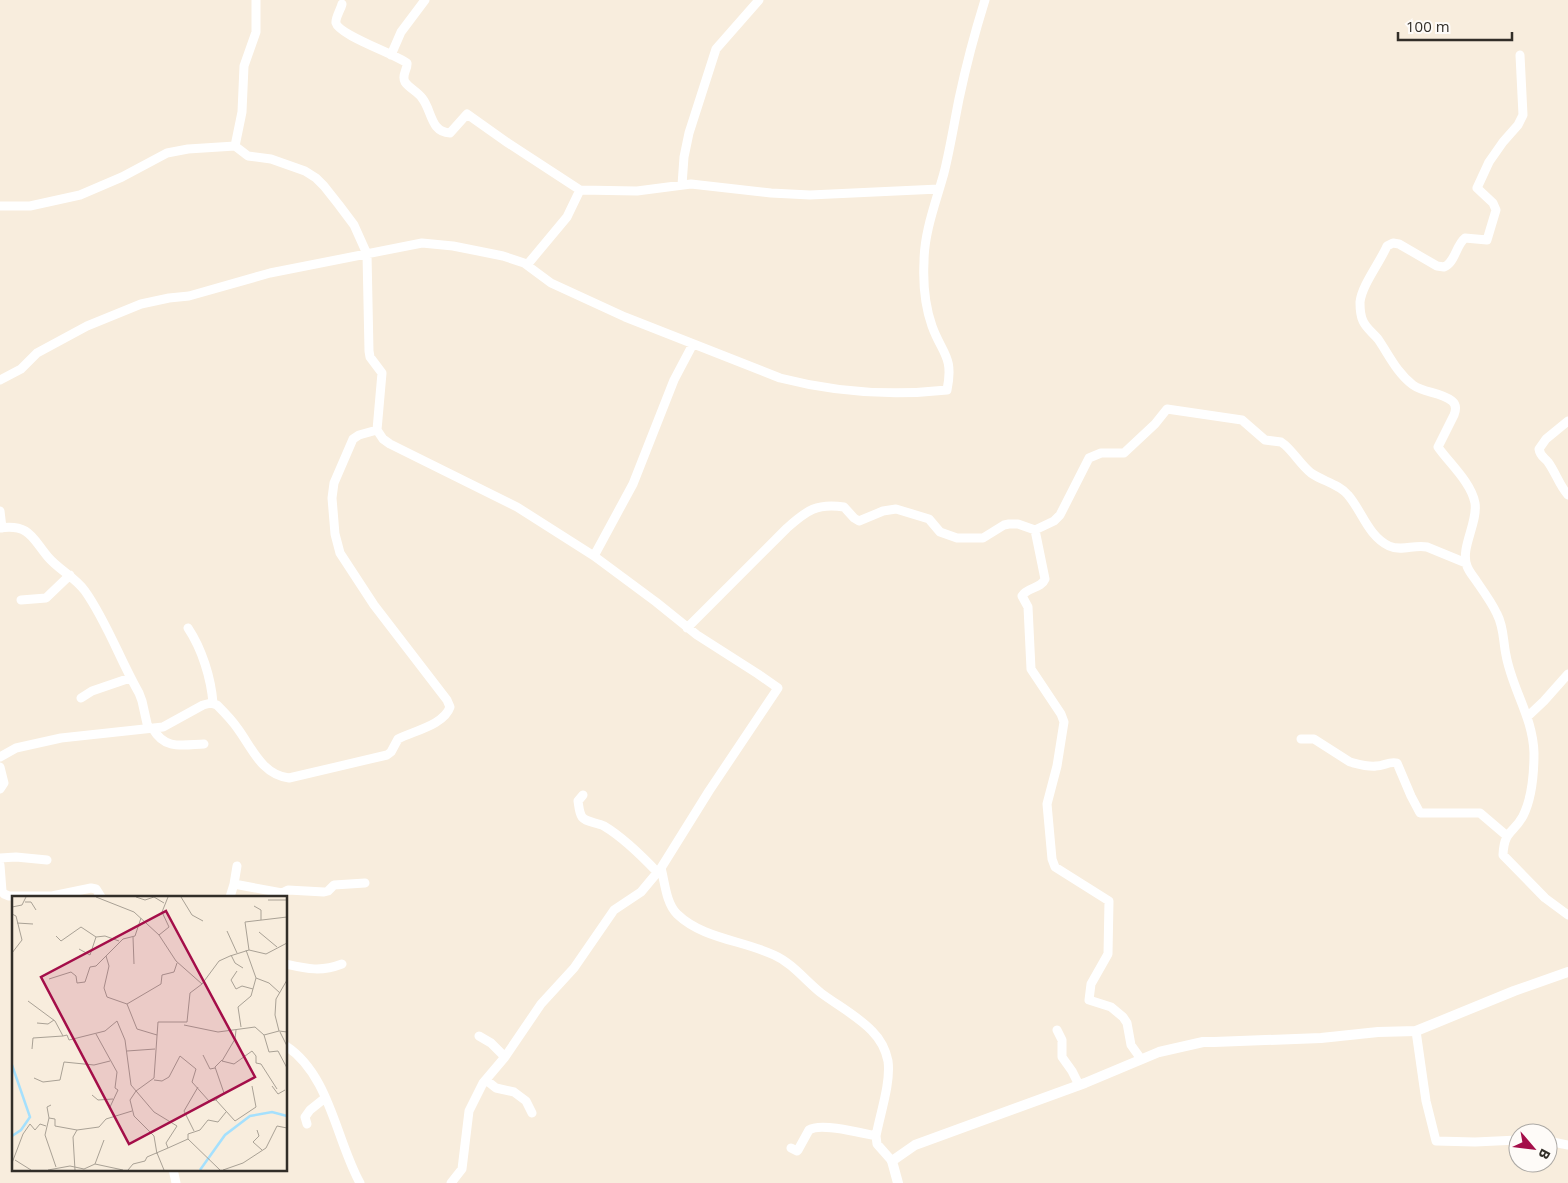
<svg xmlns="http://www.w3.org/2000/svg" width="1568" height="1183" font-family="'Open Sans',sans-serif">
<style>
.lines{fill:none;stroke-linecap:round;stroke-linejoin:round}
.minor{stroke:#fff;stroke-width:9}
.tertiary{stroke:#fff;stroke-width:10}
.inset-river{fill:none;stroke:#a5e0fd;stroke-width:2.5}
.inset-road{fill:none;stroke:#a9a195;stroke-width:1}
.view{fill:#a40e49;fill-opacity:0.15;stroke:#a40e49;stroke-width:2.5}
.inset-edge{fill:none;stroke:#322e28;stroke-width:2.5}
</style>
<rect width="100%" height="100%" fill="#f8eddd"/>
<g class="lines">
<path class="minor" d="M342 4C341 9 335 18 336 23 339 35 395 54 407 63 408 69 401 75 405 82 409 88 418 92 422 98 432 110 430 132 450 133L467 114 508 143 580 190 637 191 691 184 771 193 810 195 939 189
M391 55 401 32 425 0
M1520 55 1523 115 1518 125 1503 142 1489 162 1477 188 1493 203 1496 210 1487 240 1465 238C1456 245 1455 263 1444 267L1437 266 1399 244 1393 243 1387 246C1379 264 1362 285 1360 302 1360 308 1360 315 1363 321 1366 328 1373 333 1378 339 1389 355 1397 373 1413 385 1424 393 1441 392 1452 401 1457 405 1456 410 1454 415L1438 447C1449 463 1471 482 1475 503 1478 523 1460 548 1467 566 1469 572 1474 577 1477 582 1484 592 1492 603 1497 614 1504 627 1503 641 1506 655 1512 689 1533 717 1534 753 1534 773 1532 798 1523 816 1514 833 1504 830 1503 855L1545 898 1568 915
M235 146 242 112 244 66 256 32V0
M682 185 684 157 689 133 716 49 759 0
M0 206H30L80 195 122 177 167 153 188 149 235 146 248 156 271 159 305 171 316 178 324 186 339 205 354 225 367 254 369 351 370 357 382 373 377 430 383 439 390 444 517 507 594 556 656 602 697 635 758 674 778 688 709 791 661 868C665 883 666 903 677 914 703 939 742 940 774 955 792 963 805 980 821 993 837 1005 859 1017 872 1031 880 1039 886 1051 888 1061 891 1083 880 1114 876 1136L877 1144 892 1161
M527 265 567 217 580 190
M0 380 21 369 37 353 87 326 141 304 169 298 189 296 270 273 422 243 453 246 503 256 524 263 551 283 625 317 780 378C834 392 892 396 947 390 954 356 942 354 932 326 925 306 923 282 924 262 924 232 936 202 944 173 950 149 954 124 959 99 966 66 975 32 985 0
M1568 421 1546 439 1539 449C1540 456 1544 457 1548 462 1556 473 1559 485 1568 495
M0 511 2 528
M0 528C30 524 32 538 48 557 59 570 75 577 85 591 107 622 120 660 139 693L142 701 148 728
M1035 530 1045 579C1041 589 1027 587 1022 596L1028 607 1031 669 1061 714 1064 722 1057 766 1047 804 1052 859 1055 867 1109 901 1108 954 1091 984 1089 1000 1111 1007 1123 1017 1127 1023 1131 1045 1141 1059
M594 556 633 484 674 380 693 344
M21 600 46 598 70 575
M188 628C202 649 211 678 213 703
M687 628 787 528C807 510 817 503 844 507L854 518 859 521 883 511 896 509 929 519 940 532 957 538H983L1004 525 1009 524H1018L1035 530 1054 521 1060 515 1089 458 1101 453H1124L1155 424 1167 409 1242 420 1265 440 1281 442 1285 445C1295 454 1301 465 1311 473 1322 481 1339 484 1348 495 1362 511 1368 536 1389 546 1402 552 1414 544 1427 547L1466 563
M81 698 92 691 130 678
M1527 717 1544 701 1568 674
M153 729C165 750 182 745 204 744
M1301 739H1314L1350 762C1358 764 1368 767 1376 766 1384 766 1389 761 1397 763L1411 796 1420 813H1480L1507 836
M0 757 16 748 61 738 163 727 203 705 211 703 217 705C224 712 232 720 238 729 252 748 262 775 289 778L387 755 391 752 398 739C413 731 444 725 450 707L447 700 374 605 340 553 335 534 332 498 334 483 353 439 359 435 377 430
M0 767 4 783 0 789
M583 795 578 801C579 807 579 812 582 817 587 823 597 822 604 826 624 838 642 856 658 873
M0 858 16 857 47 860
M0 865 2 891 4 894 9 896H52L91 888 96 889 101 897
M234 884 237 866
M230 897 234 884 282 893 288 890 324 892 328 891 334 885 365 883
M286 964C308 969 321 972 342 964
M1057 1030 1062 1040V1057L1072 1071 1079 1085
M1416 1031 1426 1101 1436 1141 1475 1142 1518 1140
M479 1036 491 1043 505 1057
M286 1046C330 1075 336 1140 360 1183
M486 1080 496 1088 514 1092 526 1101 532 1113
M307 1124 305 1117 310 1110 325 1098
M1548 1141 1568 1145
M791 1148 797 1151 798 1150 809 1130C820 1122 862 1133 876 1136
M173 1169 176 1183
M451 1183 462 1169 469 1111 483 1083 505 1057 541 1004 574 968 614 910 641 892 661 868"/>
<path class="tertiary" d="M898 1183 892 1161 915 1145 1085 1083 1159 1052 1203 1042H1214L1321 1038 1378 1032 1416 1031 1514 991 1568 972"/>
</g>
<g transform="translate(12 896)">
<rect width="275" height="275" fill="#f8eddd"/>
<path class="inset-river" d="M0 169 18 221 9 234 0 240M188 274 213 239 238 220 260 216 275 220"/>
<path class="inset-road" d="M84 1 122 16 147 39 164 65 190 88 207 65 218 60 237 54 254 58 275 47M124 1 133 4 142 1 152 7M169 1 180 19 191 25M256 4H275M13 6H19L24 14M242 10 249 14V24M0 11 10 9 14 1M0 18 4 20 10 44 0 57M5 27 21 28M215 35 225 57M247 36 265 51M147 39 157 31 150 16 156 1M44 40 49 45 69 31 84 41 93 40 107 45M121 41 122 68M67 53 78 59 84 41M234 54 244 82 257 87 268 97M237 54 233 26 275 21M219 59 223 67 231 72M94 60 97 70 92 92 95 101 115 108 125 133 145 139M225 75 219 84 224 93 230 90 241 93M37 83 59 76 64 80 65 87 73 86 78 71 84 70 111 43 123 40 129 22M275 84 264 103 263 119 267 135 275 136M16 105 43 125 51 140 55 139 57 144 93 135 105 125 113 144 119 189 142 216 165 230 154 247 156 252 176 243 208 274M115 108 149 88 150 79 162 76 165 67M25 127 36 128 42 124M172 129 206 136 243 131 252 139 267 135M229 131 226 111 239 100 244 82M224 134 223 143 210 165 222 168 240 155 244 160V167L249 168 265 193M268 136 275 150M84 138 105 176 103 192 106 194 98 211M252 139 257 156 266 155 275 172M20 153 21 142 51 140M115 155 143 153M191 159 198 173 203 172M22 182 31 186 48 184 52 166 82 169 98 165M142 184 150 185 157 181 168 160 184 173 180 186 197 205 204 204 212 197 203 171 210 164M260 190 266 198 273 194M80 199 86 204 101 203M204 204 223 225 244 211 240 190M39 209 35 211 37 222 33 239 44 271M37 222 43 223V230L65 234M245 234 247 240 241 246 250 254M182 235 172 215 186 191M176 243V238L188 234 196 224 206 226 214 216M145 257 152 274M145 258 142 240 122 220 118 204 124 195 142 182 146 126H175L178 97 190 88M3 264 19 274M0 267 11 238 18 228 23 234 28 228 34 230M83 268 92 244M36 274 58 270 72 273 83 268 111 274M63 274 61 241 65 234 87 231 94 223 120 215M116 274 121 268 133 265 135 261 156 252M211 274 231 267 254 252 265 230 275 232"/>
<path class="view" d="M154 15 243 181 117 248 29 81Z"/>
<rect width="275" height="275" class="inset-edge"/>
</g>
<g transform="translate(1533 1148) rotate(118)"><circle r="24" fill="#fefbf8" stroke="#aca9a5"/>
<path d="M0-4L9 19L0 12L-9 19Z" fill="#a40e49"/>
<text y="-8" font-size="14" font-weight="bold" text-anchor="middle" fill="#322e28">B</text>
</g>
<path d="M1398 32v8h114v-8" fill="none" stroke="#322e28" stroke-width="2.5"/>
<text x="1406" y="32" font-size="15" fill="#322e28" stroke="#fefbf8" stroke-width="4" paint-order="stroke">100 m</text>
</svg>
